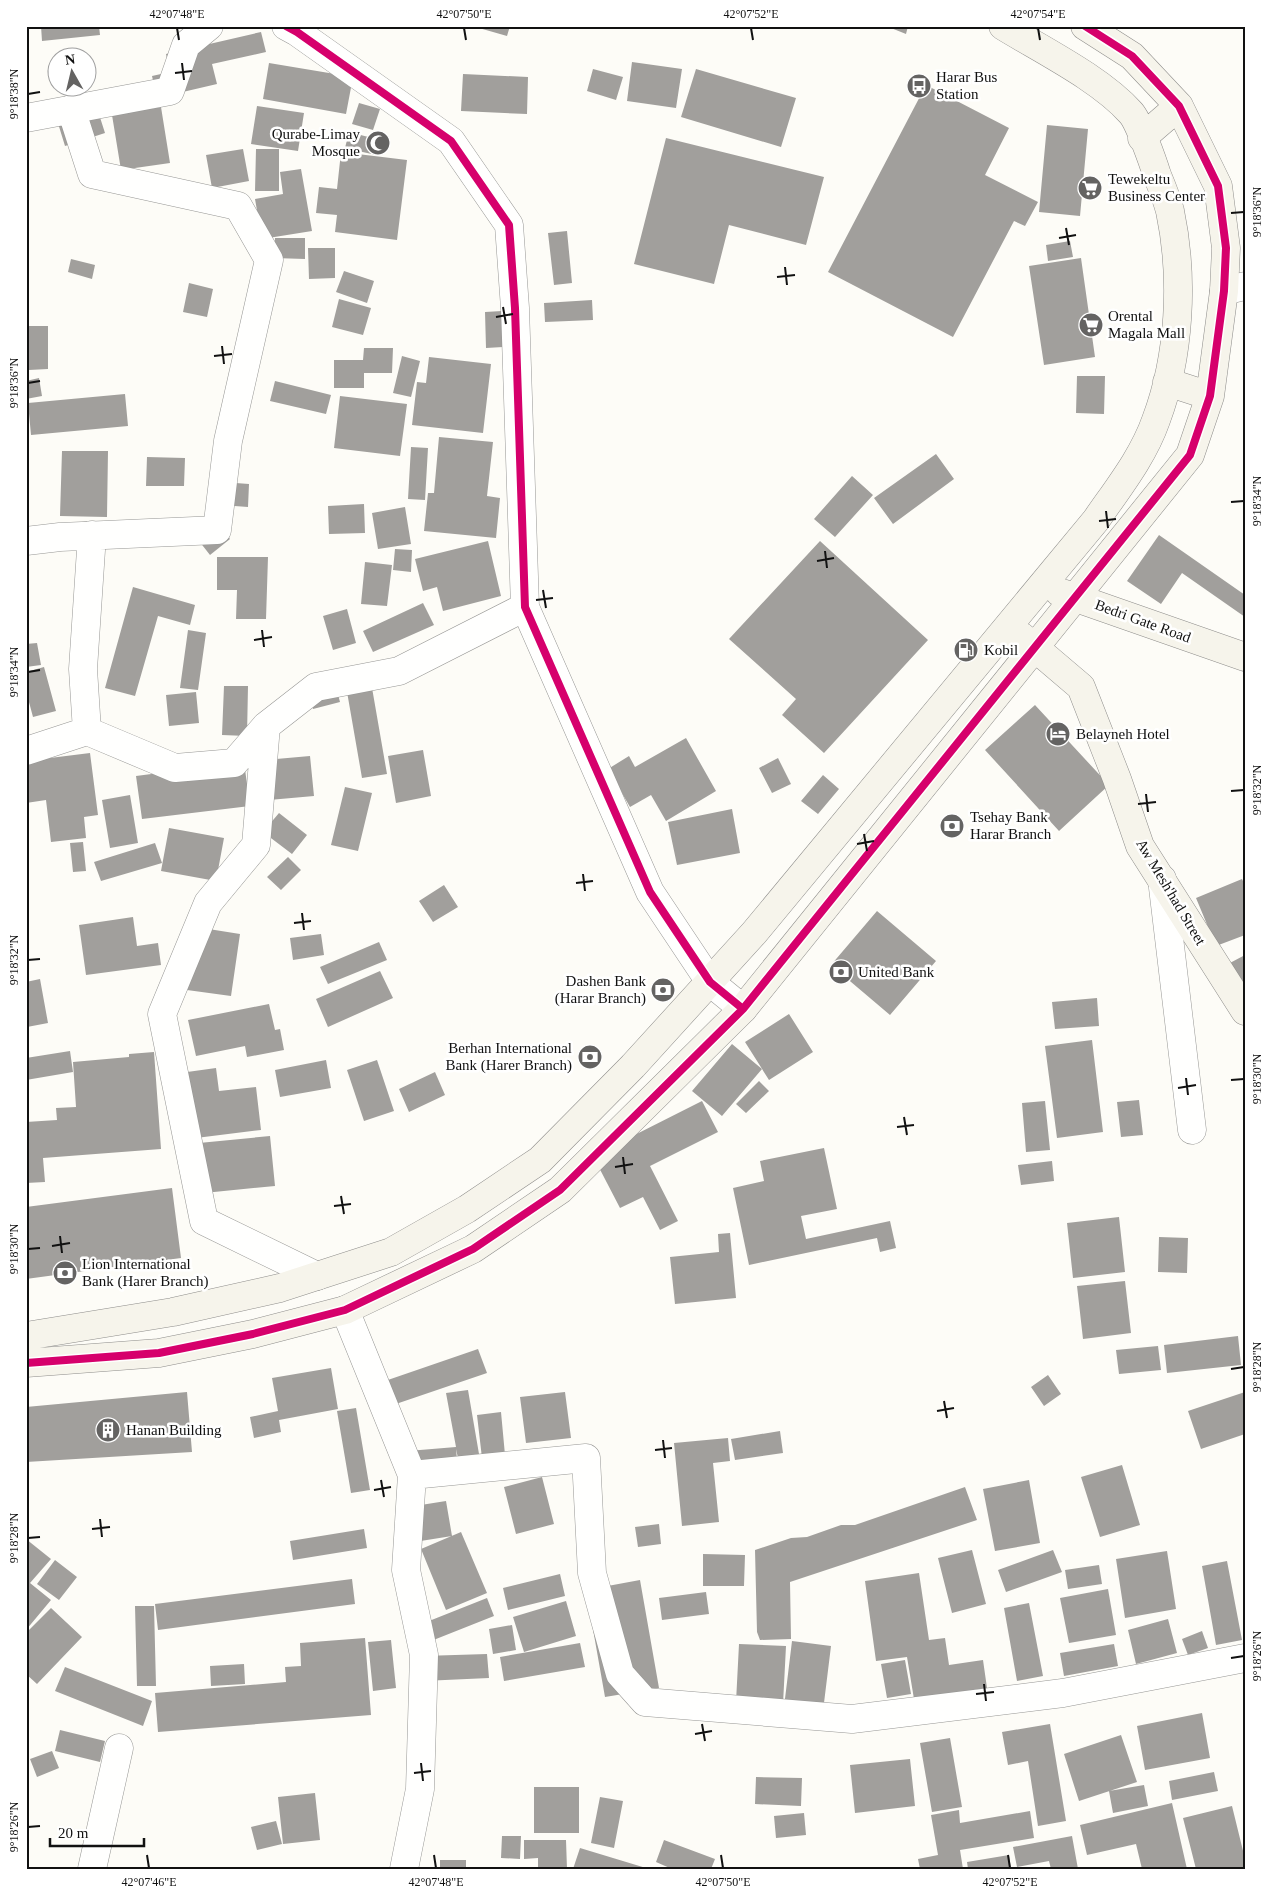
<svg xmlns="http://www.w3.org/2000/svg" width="1271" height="1895" font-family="'Times New Roman',serif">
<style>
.building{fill:#a19f9c}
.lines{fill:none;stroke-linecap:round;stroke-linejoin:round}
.street-casing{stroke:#979795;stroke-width:29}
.secondary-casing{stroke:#8e8d8b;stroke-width:29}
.street{stroke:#fffffe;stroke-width:28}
.secondary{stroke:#f6f4eb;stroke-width:28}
.cycleway-casing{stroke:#fff;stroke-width:11}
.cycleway{stroke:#d6006c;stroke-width:8}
.ticks{fill:none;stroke:#111;stroke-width:2}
.labels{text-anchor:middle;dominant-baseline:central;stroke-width:5;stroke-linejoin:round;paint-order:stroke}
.poi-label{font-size:15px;fill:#111;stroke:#fff;text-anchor:start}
.street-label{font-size:15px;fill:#111;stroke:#fff}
.neatline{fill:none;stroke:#111;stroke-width:2}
.ticks-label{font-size:12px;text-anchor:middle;fill:#111}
</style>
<rect width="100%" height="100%" fill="#fdfcf7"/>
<path class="building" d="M41 26H99L100 35 42 41Z
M472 26H510L507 36Z
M886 26H908L906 34Z
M261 32 266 52 212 64 217 84 157 98 152 76 170 72 166 54Z
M632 62 682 69 676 108 627 101Z
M269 63 353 77 346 114 263 99Z
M593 69 623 77 616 100 587 91Z
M696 69 796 98 781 147 681 117Z
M463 74 528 77 527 114 461 111Z
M926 85 1009 128 985 175 1038 202 1025 226 1014 221 953 337 828 272Z
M359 103 380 109 373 130 352 124Z
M257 106 304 113 298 151 251 144Z
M161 107 170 163 121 170 112 115Z
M97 108 105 133 65 146 57 120Z
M1047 125 1088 129 1080 216 1039 212Z
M349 132 380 140 376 155 345 148Z
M666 138 824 177 806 245 729 225 714 284 634 264Z
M243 149 249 181 212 188 206 155Z
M256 149H279V191H255Z
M341 152 407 160 397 240 335 232 337 215 316 213 319 187 337 189Z
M301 169 312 231 262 239 255 199 283 194 280 172Z
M567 231 572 283 554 285 548 233Z
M275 238H305V259L274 258Z
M1070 241 1073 257 1048 261 1046 245Z
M308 248H335V278L309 279Z
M1081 258 1095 357 1044 365 1029 266Z
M71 259 95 265 92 279 68 272Z
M344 271 374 281 367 303 336 292Z
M189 283 213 289 207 317 183 312Z
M339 299 371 308 363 335 332 327Z
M592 300 593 320 545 322 544 303Z
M502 311 503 347 486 348 485 312Z
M29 326H48V369L29 370Z
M364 348H393L392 373H364V388H334V360H363Z
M402 356 420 361 411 397 393 393Z
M429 357 491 364 483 433 412 425 417 382 426 383Z
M1077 376H1105L1104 414 1076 413Z
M39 378 42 396 26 399V381Z
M275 381 331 395 326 414 270 401Z
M125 394 128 426 31 435 28 403Z
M340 396 407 404 400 456 334 448Z
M439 437 493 442 487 496 500 498 496 538 424 531 428 493H434Z
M411 447 428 448 425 500 408 499Z
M62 451H108L107 517 60 516Z
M936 454 954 479 893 524 874 498Z
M147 457 185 458 184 486H146Z
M852 476 873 495 835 537 814 519Z
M209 481 249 484 248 507 208 504Z
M364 504 365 533 329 534 328 506Z
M405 507 411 544 378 549 372 513Z
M212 516 230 539 210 555 192 532Z
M1159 535 1245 595V617L1182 573 1161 604 1127 581Z
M488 541 501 596 443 611 437 587 423 591 415 559Z
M820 541 928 640 824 753 782 715 796 699 729 639Z
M395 549 412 550 411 572 393 570Z
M217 557H268L266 619H236L237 590H217Z
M365 562 392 565 387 606 361 604Z
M133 587 195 605 190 625 158 616 135 696 105 688Z
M423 603 434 625 373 652 363 631Z
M347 609 356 643 333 650 323 616Z
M188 630 206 633 198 690 180 688Z
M37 643 41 665 26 667V644Z
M44 667 56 711 33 717 26 691V672Z
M371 682 387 774 362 778 346 686Z
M335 683 340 702 313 709 308 690Z
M224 686H248L247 736 222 735Z
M196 692 199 723 169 726 166 695Z
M1035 705 1109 785 1059 831 985 750Z
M686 738 716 791 666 821 651 795 630 807 608 769 629 756 635 767Z
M423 750 431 796 396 803 388 756Z
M90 753 98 815 84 817 86 838 51 842 46 800 26 803V761Z
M310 756 314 796 269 800 265 760Z
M778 758 791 784 772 793 759 768Z
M244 762 250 806 142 819 136 776Z
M823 775 839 789 818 814 801 801Z
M345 787 372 793 358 851 331 845Z
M130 795 138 843 110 848 102 800Z
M732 809 740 853 677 865 668 822Z
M279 813 307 835 292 854 263 832Z
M169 828 224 838 216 881 161 871Z
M83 842 86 871 73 872 70 843Z
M155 843 162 863 101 881 94 862Z
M288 857 301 870 281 890 267 877Z
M1242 879 1245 885V935L1216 946 1196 898Z
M444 885 458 907 433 922 419 901Z
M877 911 936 961 890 1015 831 965Z
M133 917 137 946 158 943 161 965 86 975 79 925Z
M196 927 240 934 231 996 187 990Z
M321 934 324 955 293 960 290 938Z
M379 942 387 960 328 984 320 967Z
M1245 955V997L1228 964Z
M380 971 393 998 328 1027 316 999Z
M40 979 48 1023 27 1027 26 982Z
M1097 998 1099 1026 1055 1029 1052 1002Z
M269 1004 275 1030 280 1029 284 1050 247 1057 245 1046 196 1056 188 1020Z
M789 1014 813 1052 769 1080 745 1042Z
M1092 1040 1103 1132 1057 1138 1045 1046Z
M732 1044 762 1069 722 1116 692 1091Z
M70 1051 73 1072 26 1080V1058Z
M154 1052 161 1149 43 1158 45 1182 26 1183V1122L57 1120 56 1108 76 1107 73 1062 129 1057V1054Z
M326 1060 331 1088 280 1097 275 1070Z
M377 1060 394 1111 364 1121 347 1070Z
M216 1068 219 1091 256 1087 261 1130 188 1139 180 1073Z
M435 1072 445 1095 409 1112 399 1089Z
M759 1081 769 1091 746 1113 736 1104Z
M1139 1100 1143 1135 1121 1137 1117 1102Z
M702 1101 718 1132 650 1166 678 1221 660 1230 643 1197 620 1208 593 1156Z
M1045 1101 1050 1150 1026 1152 1022 1103Z
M270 1136 275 1186 204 1193 199 1143Z
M824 1148 837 1209 801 1216 806 1239 890 1221 896 1248 880 1252 877 1238 749 1265 733 1188 764 1181 760 1161Z
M1052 1161 1054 1181 1021 1185 1018 1165Z
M172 1188 181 1258 26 1279V1207Z
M1119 1217 1125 1272 1073 1278 1067 1223Z
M730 1233 736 1298 675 1304 670 1257 719 1252 718 1234Z
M1159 1237 1188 1238 1187 1273 1158 1272Z
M1125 1281 1131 1333 1083 1339 1077 1286Z
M1238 1336 1241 1365 1167 1373 1164 1345Z
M1158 1346 1161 1370 1119 1374 1116 1350Z
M478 1349 487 1373 390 1406 382 1382Z
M331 1368 338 1409 279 1420 281 1432 254 1438 250 1417 278 1411 272 1378Z
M1048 1375 1061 1394 1044 1406 1031 1387Z
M468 1390 479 1454 458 1458 456 1449 458 1469 410 1473 408 1451 456 1447 446 1393Z
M187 1392 192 1452 26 1462V1407Z
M565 1392 571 1438 526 1443 520 1397Z
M1245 1392V1434L1201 1449 1188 1411Z
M356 1408 370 1490 351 1493 337 1411Z
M501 1412 505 1455 482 1458 477 1415Z
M780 1431 783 1453 735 1460 731 1439Z
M728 1438 730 1461 713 1463 719 1522 682 1526 674 1443Z
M1122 1465 1140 1525 1100 1537 1081 1477Z
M542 1477 554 1524 516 1534 504 1487Z
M1029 1480 1040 1543 995 1551 983 1489Z
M965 1487 977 1520 790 1582 791 1639 760 1640 757 1632 755 1550 791 1538 807 1537 841 1525H855Z
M446 1501 452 1536 408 1543 402 1508Z
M659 1524 661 1544 638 1547 635 1527Z
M364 1529 367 1548 293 1560 290 1541Z
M461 1532 487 1593 446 1610 421 1549Z
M26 1539 51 1559 30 1583 51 1600 26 1630Z
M972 1550 986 1604 952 1613 938 1558Z
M1053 1550 1062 1572 1006 1592 998 1570Z
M1167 1551 1176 1609 1125 1618 1116 1559Z
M703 1554 745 1555 744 1586H703Z
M55 1560 77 1577 59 1600 37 1584Z
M1227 1561 1242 1640 1216 1645 1202 1566Z
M1099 1565 1102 1584 1068 1589 1065 1570Z
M919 1573 929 1640 945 1638 949 1665 983 1660 987 1688 914 1699 907 1657 876 1661 865 1581Z
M560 1574 565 1596 508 1610 503 1588Z
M352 1579 355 1604 158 1630 155 1604Z
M640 1580 659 1688 605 1697 586 1590Z
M1108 1589 1116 1635 1069 1643 1060 1598Z
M706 1592 709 1614 662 1620 659 1598Z
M487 1598 494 1616 431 1641 424 1623Z
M566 1601 576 1636 524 1652 513 1617Z
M1029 1603 1043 1676 1017 1681 1004 1608Z
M135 1606H154L156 1686H137Z
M51 1608 82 1637 37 1684 26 1674V1633Z
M1168 1619 1177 1653 1136 1664 1128 1630Z
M512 1625 516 1650 493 1654 489 1629Z
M1202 1631 1208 1648 1188 1655 1182 1639Z
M365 1638 371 1715 158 1732 155 1693 286 1682 285 1667 301 1666 300 1643Z
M391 1640 396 1688 373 1691 368 1642Z
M792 1641 831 1646 823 1711 784 1707Z
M580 1643 585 1667 504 1681 500 1657Z
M739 1644 786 1646 783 1704 736 1702Z
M1114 1644 1118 1666 1064 1676 1060 1653Z
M487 1654 489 1678 423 1681V1656Z
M905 1660 911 1694 887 1698 881 1664Z
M244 1664 245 1684 211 1686 210 1666Z
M65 1667 152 1701 143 1726 55 1691Z
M1202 1713 1210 1758 1145 1770 1137 1726Z
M1050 1724 1066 1821 1038 1826 1028 1761 1008 1765 1002 1732Z
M60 1730 105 1741 100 1762 55 1751Z
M1121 1735 1137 1782 1079 1801 1064 1754Z
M950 1738 962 1807 932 1812 920 1743Z
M52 1751 59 1768 37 1777 30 1759Z
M910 1759 915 1806 855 1813 850 1765Z
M1214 1772 1218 1791 1172 1800 1169 1781Z
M756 1777 802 1778 801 1806 755 1804Z
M1144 1785 1148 1806 1113 1813 1109 1791Z
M534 1787H579V1833H534Z
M315 1793 320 1840 283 1844 278 1797Z
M600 1797 623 1801 614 1848 591 1843Z
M1172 1803 1187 1869H1142L1136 1844 1087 1855 1080 1825Z
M1232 1806 1245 1859V1869H1196L1183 1818Z
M959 1810 960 1823 1030 1811 1034 1838 960 1850 963 1869H920L918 1859 938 1855 931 1815Z
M804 1813 806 1835 776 1838 774 1816Z
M276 1821 282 1844 257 1850 251 1827Z
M502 1836H521L520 1859 501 1858Z
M1072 1836 1078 1869H1051L1049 1861 1017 1867 1013 1847Z
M524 1840H566L567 1869H538V1858L524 1859Z
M664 1840 715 1859 711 1869H672L656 1862Z
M580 1848 646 1868V1869H573Z
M1009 1855 1011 1869H968L967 1862Z
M440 1860H466V1869H440Z"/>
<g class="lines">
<defs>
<path id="street" d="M286 26 297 32 451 141 509 225 515 308 525 607 650 892 710 982 743 1009
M26 118 170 91 186 45 209 26
M1224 291 1245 286
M26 541 60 537 217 530 228 441 269 260 238 206 92 174 71 109
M266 726 256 845 208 903 162 1014 204 1221 317 1276
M87 731 83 669 92 535
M26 751 87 731 175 768 234 763 266 726 316 687 399 671 525 607
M1162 879 1192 1130
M345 1310 412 1475 406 1570 424 1655 420 1789 404 1869
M412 1475 586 1458 592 1573 620 1674 645 1702 852 1719 1063 1693 1245 1658
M92 1869 119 1748"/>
<path id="secondary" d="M1142 138 1179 106
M1167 382 1210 396
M1059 592 1245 657
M1021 636 1081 687 1117 779 1140 846 1245 1011
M26 1336 173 1312 280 1288 391 1252 467 1209 540 1160 633 1066 754 933 1096 520C1118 488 1143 457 1156 420 1180 356 1184 278 1170 211 1167 199 1162 187 1157 175 1153 162 1139 122 1131 113 1101 79 1042 50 1003 26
M26 1363 159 1353 253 1334 345 1310 473 1249 560 1190 743 1009 1190 455 1210 396 1224 291 1226 248 1218 186 1179 106 1132 56 1085 26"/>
</defs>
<use href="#street" class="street-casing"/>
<use href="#secondary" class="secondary-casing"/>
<use href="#street" class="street"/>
<use href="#secondary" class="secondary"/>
<defs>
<path id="cycleway" d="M286 26 297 32 451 141 509 225 515 308 525 607 650 892 710 982 743 1009
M26 1363 159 1353 253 1334 345 1310 473 1249 560 1190 743 1009 1190 455 1210 396 1224 291 1226 248 1218 186 1179 106 1132 56 1085 26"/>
</defs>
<use href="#cycleway" class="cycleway-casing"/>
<use href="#cycleway" class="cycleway"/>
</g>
<path class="ticks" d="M177 28 179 40M464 28 466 40M751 28 753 40M1038 28 1040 40M182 63 184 80M175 73 192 71M28 94 40 92M1231 213 1244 212M1066 228 1069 245M1059 238 1076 235M785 267 787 285M777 277 795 275M503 307 506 324M496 317 513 314M222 346 224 364M214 356 232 354M28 383 40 381M1231 502 1244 501M1106 511 1108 528M1099 521 1116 519M825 551 827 568M817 561 834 558M543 590 546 608M536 600 553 598M262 630 264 647M254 640 272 637M28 672 40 670M1231 791 1244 790M1146 794 1148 812M1138 804 1156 802M864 834 867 851M857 844 874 841M583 874 585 891M576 883 593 881M302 913 304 930M294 923 311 921M28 960 40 959M1186 1078 1188 1095M1231 1080 1244 1079M1178 1088 1196 1085M904 1117 907 1135M897 1127 914 1125M623 1157 625 1174M615 1167 633 1164M341 1196 344 1214M334 1206 351 1204M60 1236 62 1253M52 1246 70 1243M28 1249 40 1248M1231 1369 1244 1367M944 1401 947 1418M937 1411 954 1408M663 1440 665 1458M655 1450 672 1448M381 1480 384 1497M374 1490 391 1487M100 1519 102 1537M92 1529 110 1527M28 1538 40 1537M1231 1658 1244 1656M984 1684 986 1701M976 1694 994 1692M702 1724 705 1741M695 1734 712 1731M421 1763 423 1781M414 1773 431 1771M28 1827 40 1826M147 1855 149 1868M434 1855 436 1868M721 1855 723 1868M1008 1855 1010 1868"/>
<defs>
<symbol id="bus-disc" viewBox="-11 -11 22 22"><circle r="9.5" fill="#646362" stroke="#fff"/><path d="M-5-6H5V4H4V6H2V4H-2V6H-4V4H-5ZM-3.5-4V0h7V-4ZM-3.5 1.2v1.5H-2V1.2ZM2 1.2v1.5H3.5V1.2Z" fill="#fff"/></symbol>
<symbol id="mosque-disc" viewBox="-11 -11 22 22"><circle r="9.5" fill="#646362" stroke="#fff"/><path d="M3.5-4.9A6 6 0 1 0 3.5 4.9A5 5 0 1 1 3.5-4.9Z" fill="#fff"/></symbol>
<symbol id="supermarket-disc" viewBox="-11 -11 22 22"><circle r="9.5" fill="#646362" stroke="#fff"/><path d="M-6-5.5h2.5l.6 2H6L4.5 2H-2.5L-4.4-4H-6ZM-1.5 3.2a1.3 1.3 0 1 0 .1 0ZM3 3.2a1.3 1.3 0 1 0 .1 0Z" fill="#fff"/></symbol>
<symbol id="fuel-disc" viewBox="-11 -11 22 22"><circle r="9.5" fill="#646362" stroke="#fff"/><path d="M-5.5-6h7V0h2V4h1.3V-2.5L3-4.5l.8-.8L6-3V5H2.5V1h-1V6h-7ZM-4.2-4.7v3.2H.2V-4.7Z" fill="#fff"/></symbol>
<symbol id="hotel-disc" viewBox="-11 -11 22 22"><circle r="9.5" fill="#646362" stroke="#fff"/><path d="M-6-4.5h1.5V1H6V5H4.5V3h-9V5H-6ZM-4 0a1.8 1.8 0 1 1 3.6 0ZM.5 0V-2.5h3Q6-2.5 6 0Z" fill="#fff"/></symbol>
<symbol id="bank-disc" viewBox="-11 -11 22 22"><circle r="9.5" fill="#646362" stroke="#fff"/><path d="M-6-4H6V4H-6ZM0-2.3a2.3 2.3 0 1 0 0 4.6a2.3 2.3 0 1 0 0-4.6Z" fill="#fff"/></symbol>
<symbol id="building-disc" viewBox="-11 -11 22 22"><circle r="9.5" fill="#646362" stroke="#fff"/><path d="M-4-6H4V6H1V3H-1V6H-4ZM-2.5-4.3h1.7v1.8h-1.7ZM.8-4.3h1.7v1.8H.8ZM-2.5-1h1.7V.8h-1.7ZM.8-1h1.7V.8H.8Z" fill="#fff"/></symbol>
</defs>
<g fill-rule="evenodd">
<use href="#bus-disc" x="905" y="72" width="28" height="28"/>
<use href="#mosque-disc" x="364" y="129" width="28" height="28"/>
<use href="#supermarket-disc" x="1076" y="174" width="28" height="28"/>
<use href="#supermarket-disc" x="1077" y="311" width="28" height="28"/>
<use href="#fuel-disc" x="952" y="636" width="28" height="28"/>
<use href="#hotel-disc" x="1044" y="720" width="28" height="28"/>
<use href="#bank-disc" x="938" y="812" width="28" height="28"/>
<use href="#bank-disc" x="827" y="958" width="28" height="28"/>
<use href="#bank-disc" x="649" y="976" width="28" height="28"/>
<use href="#bank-disc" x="576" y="1043" width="28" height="28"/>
<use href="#bank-disc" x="51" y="1259" width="28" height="28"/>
<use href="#building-disc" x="94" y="1416" width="28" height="28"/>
</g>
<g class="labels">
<g class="poi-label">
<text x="936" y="77">Harar Bus<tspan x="936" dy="17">Station</tspan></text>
<text x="360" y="134" text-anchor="end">Qurabe-Limay<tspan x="360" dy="17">Mosque</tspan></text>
<text x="1108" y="179">Tewekeltu<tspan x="1108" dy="17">Business Center</tspan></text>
<text x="1108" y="316">Orental<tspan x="1108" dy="17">Magala Mall</tspan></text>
<text x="984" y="650">Kobil</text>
<text x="1076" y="734">Belayneh Hotel</text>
<text x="970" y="817">Tsehay Bank<tspan x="970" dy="17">Harar Branch</tspan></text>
<text x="858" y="972">United Bank</text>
<text x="646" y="981" text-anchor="end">Dashen Bank<tspan x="646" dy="17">(Harar Branch)</tspan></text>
<text x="572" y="1048" text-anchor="end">Berhan International<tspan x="572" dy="17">Bank (Harer Branch)</tspan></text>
<text x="82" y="1264">Lion International<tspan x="82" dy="17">Bank (Harer Branch)</tspan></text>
<text x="126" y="1430">Hanan Building</text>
</g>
<g class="street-label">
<text transform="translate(1143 621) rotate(20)">Bedri Gate Road</text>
<text transform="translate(1171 892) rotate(59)">Aw Mesh'had Street</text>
</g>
</g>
<rect width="1271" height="1895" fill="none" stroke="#ffffff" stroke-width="55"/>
<g transform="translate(72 72) rotate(352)"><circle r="24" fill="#ffffff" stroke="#a0a0a0"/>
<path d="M0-4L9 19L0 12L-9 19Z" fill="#646362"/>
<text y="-8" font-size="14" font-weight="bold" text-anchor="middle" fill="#111111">N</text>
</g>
<path d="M50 1838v8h94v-8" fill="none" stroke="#111111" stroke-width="2.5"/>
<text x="58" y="1838" font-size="15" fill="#111111" stroke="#ffffff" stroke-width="4" paint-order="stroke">20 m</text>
<rect x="28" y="28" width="1216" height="1840" class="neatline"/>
<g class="ticks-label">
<text x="177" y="18">42°07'48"E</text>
<text x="464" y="18">42°07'50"E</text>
<text x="751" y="18">42°07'52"E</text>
<text x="1038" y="18">42°07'54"E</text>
<text transform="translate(14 94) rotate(-90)" y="4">9°18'38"N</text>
<text transform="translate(1257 212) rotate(-90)" y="4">9°18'36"N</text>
<text transform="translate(14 383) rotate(-90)" y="4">9°18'36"N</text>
<text transform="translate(1257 501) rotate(-90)" y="4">9°18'34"N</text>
<text transform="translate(14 672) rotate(-90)" y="4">9°18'34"N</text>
<text transform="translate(1257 790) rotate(-90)" y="4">9°18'32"N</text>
<text transform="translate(14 960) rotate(-90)" y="4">9°18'32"N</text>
<text transform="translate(1257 1079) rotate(-90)" y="4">9°18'30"N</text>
<text transform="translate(14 1249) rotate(-90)" y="4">9°18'30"N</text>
<text transform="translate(1257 1367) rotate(-90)" y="4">9°18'28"N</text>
<text transform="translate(14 1538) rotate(-90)" y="4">9°18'28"N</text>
<text transform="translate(1257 1656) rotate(-90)" y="4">9°18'26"N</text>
<text transform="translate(14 1827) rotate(-90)" y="4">9°18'26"N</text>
<text x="149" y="1886">42°07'46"E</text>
<text x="436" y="1886">42°07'48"E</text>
<text x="723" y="1886">42°07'50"E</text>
<text x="1010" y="1886">42°07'52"E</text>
</g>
</svg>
